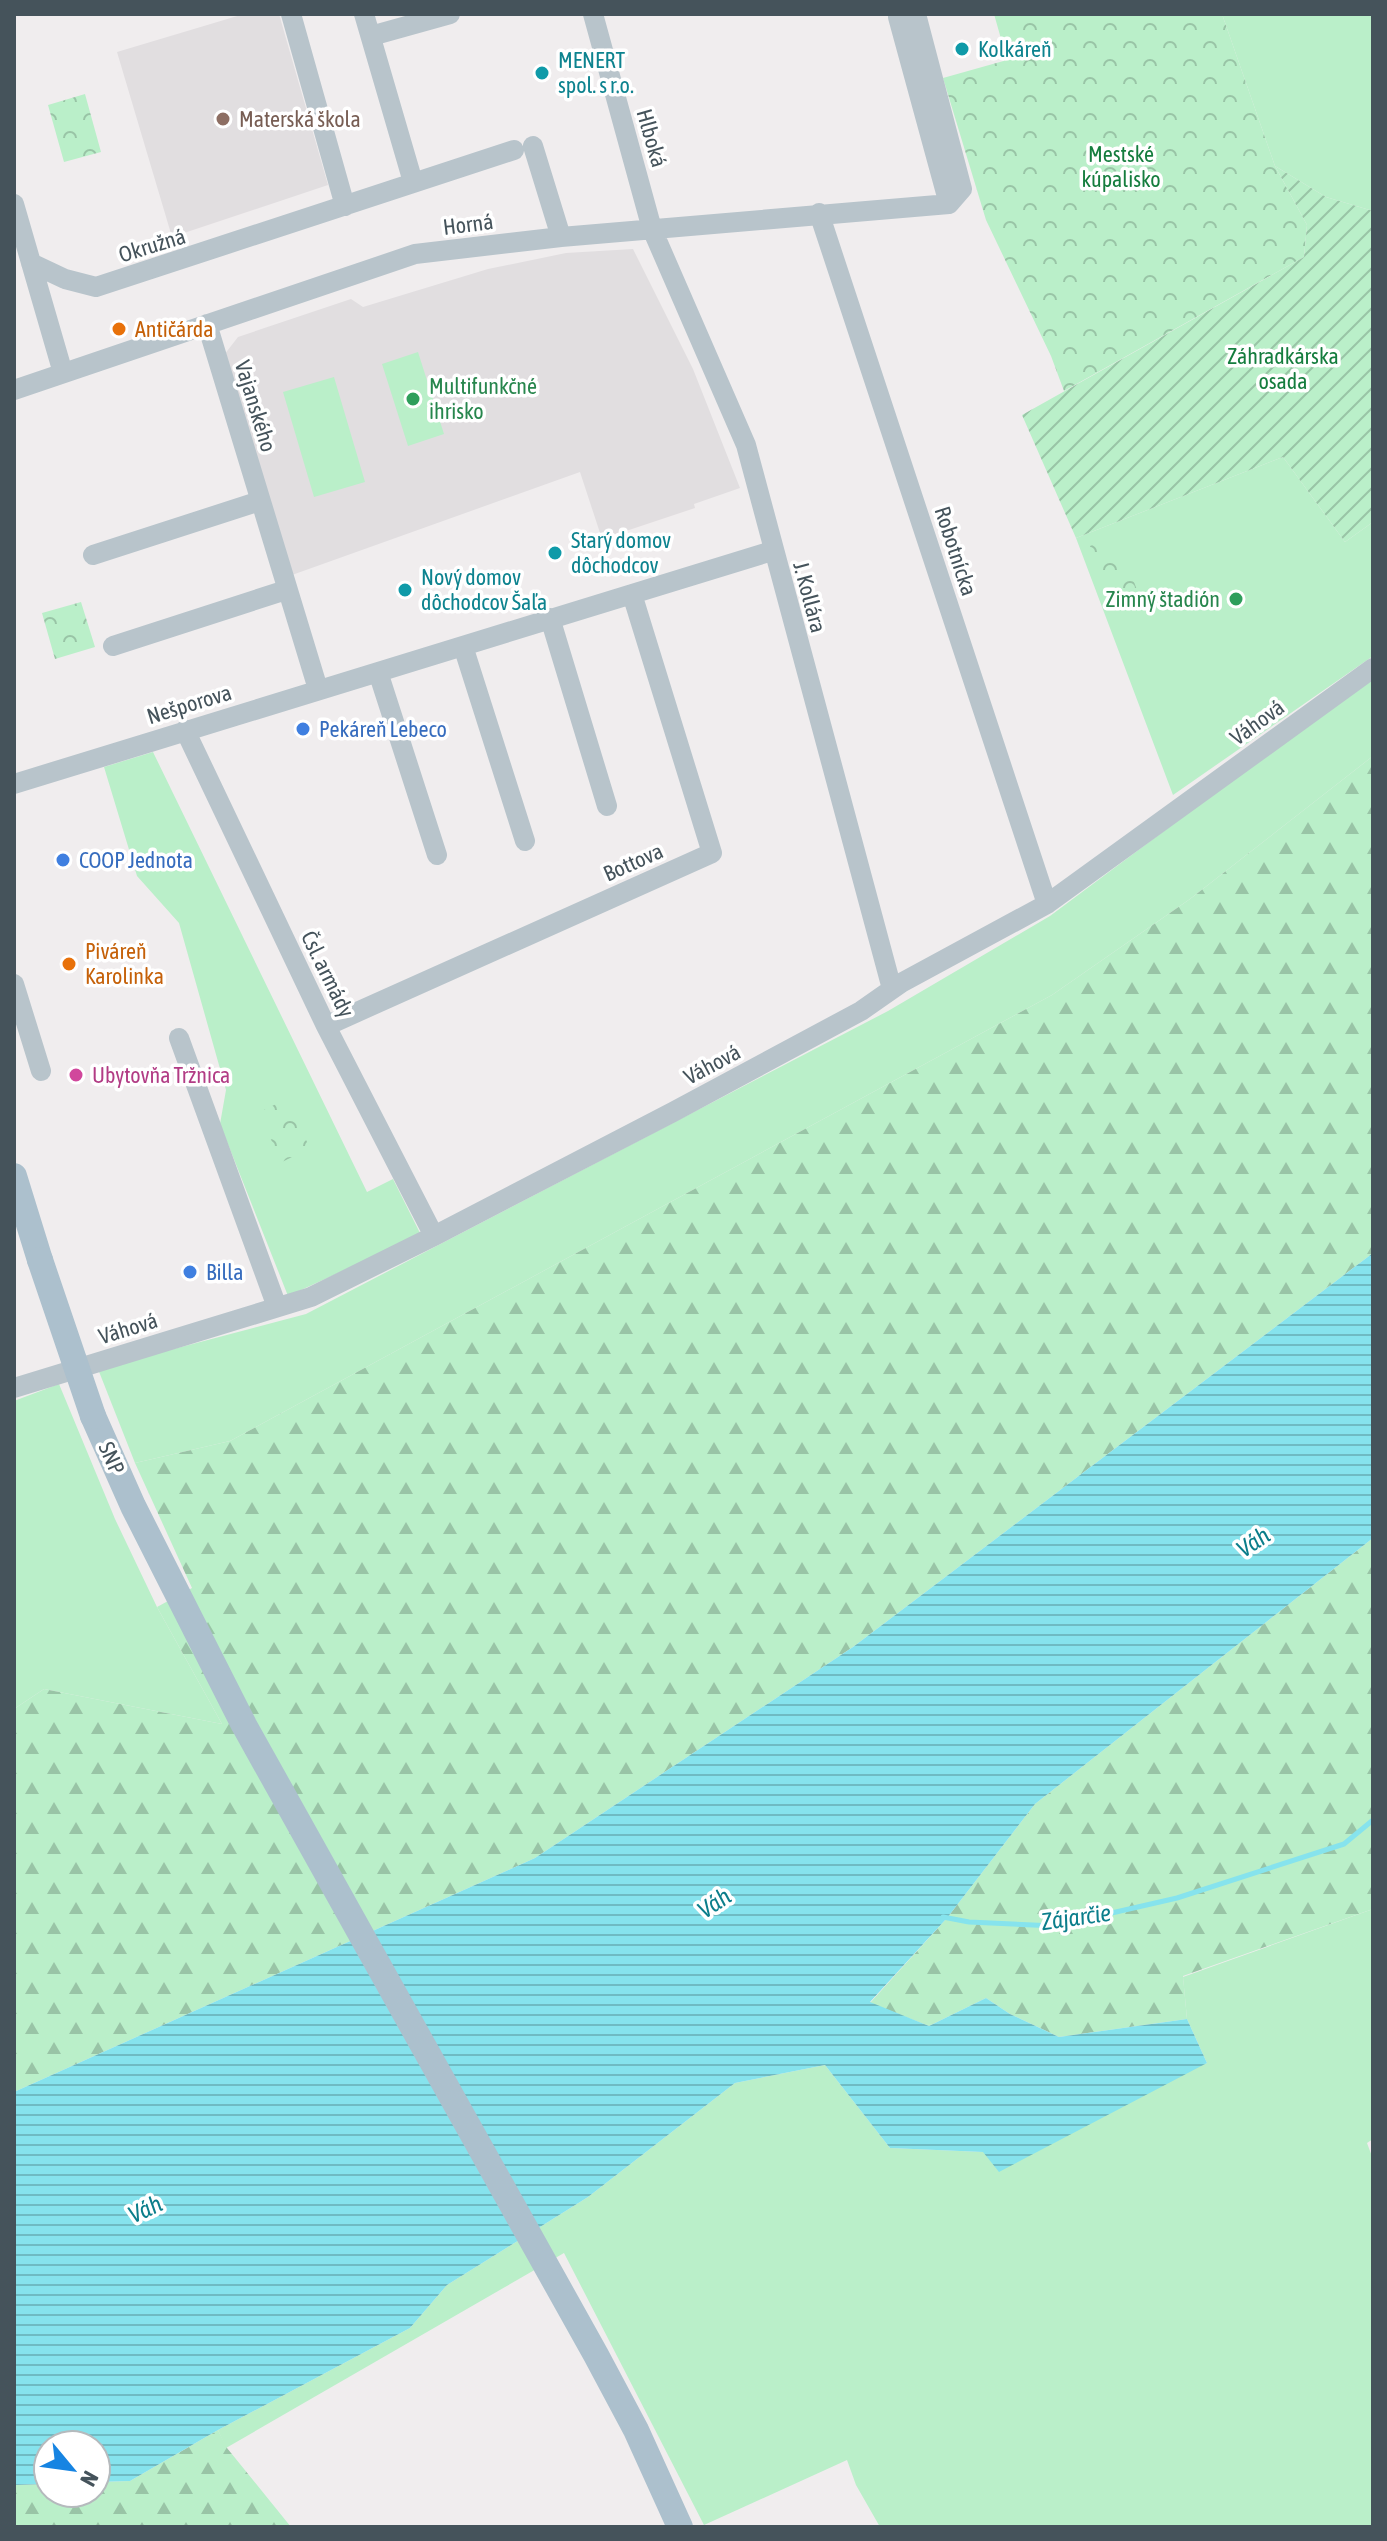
<svg xmlns="http://www.w3.org/2000/svg" width="1387" height="2541" font-family="'Asap Condensed',sans-serif">
<style>
.education{fill:#e1dee0}
.grass{fill:#baefc9}
.forest{fill:url(#forest-firs)}
.park{fill:url(#park-crowns)}
.garden{fill:url(#garden-furrows)}
.water{fill:url(#water-rules)}
.lines{fill:none;stroke-linecap:round;stroke-linejoin:round}
.stream{stroke:#86e3ed;stroke-width:5}
.minor{stroke:#b8c4cb;stroke-width:20}
.major{stroke:#acc0cd;stroke-width:26}
.major-bridge{stroke:#acc0cd;stroke-width:26}
.culture-dot{fill:#0f9aa8;stroke:#fff;stroke-width:3}
.education-dot{fill:#8d6e63;stroke:#fff;stroke-width:3}
.food-dot{fill:#e8710a;stroke:#fff;stroke-width:3}
.leisure-dot{fill:#2e9e5b;stroke:#fff;stroke-width:3}
.shop-dot{fill:#3f7fe0;stroke:#fff;stroke-width:3}
.hotel-dot{fill:#d1479c;stroke:#fff;stroke-width:3}
.labels{text-anchor:middle;dominant-baseline:central;stroke-width:7;stroke-linejoin:round;paint-order:stroke}
.culture-label{font-size:22px;fill:#0d838f;stroke:#fff;text-anchor:start}
.education-label{font-size:22px;fill:#785e54;stroke:#fff;text-anchor:start}
.street-label{font-size:22px;fill:#45535b;stroke:#fff}
.park-label{font-size:22px;fill:#157d3e;stroke:#fff}
.food-label{font-size:22px;fill:#c56008;stroke:#fff;text-anchor:start}
.leisure-label{font-size:22px;fill:#27864d;stroke:#fff;text-anchor:start}
.shop-label{font-size:22px;fill:#366cbe;stroke:#fff;text-anchor:start}
.hotel-label{font-size:22px;fill:#b23c85;stroke:#fff;text-anchor:start}
.water-label{font-size:24px;font-style:italic;fill:#0b7e8b;stroke:#fff}
</style>
<defs>
<pattern id="forest-firs" width="22" height="20" patternUnits="userSpaceOnUse" patternTransform="scale(2)"><rect width="22" height="20" fill="#baefc9"/><path d="M5 1l3.5 6h-7zM16 11l3.5 6h-7z" fill="#99c4a6"/></pattern>
<pattern id="park-crowns" width="20" height="18" patternUnits="userSpaceOnUse" patternTransform="scale(2)"><rect width="20" height="18" fill="#baefc9"/><path d="M2 6a3 3 0 1 1 6 0M12 15a3 3 0 1 1 6 0" fill="none" stroke="#99c4a6"/></pattern>
<pattern id="garden-furrows" width="10" height="10" patternUnits="userSpaceOnUse" patternTransform="scale(2)"><rect width="10" height="10" fill="#baefc9"/><path d="M-1 1l2-2M0 10L10 0M9 11l2-2" fill="none" stroke="#99c4a6"/></pattern>
<pattern id="water-rules" width="6" height="5" patternUnits="userSpaceOnUse" patternTransform="scale(2)"><rect width="6" height="5" fill="#86e3ed"/><path d="M0 2.5h6" fill="none" stroke="#6fbbc3"/></pattern>
</defs>
<rect width="100%" height="100%" fill="#f0edee"/>
<path class="education" d="M244 14H279L328 185 172 237 117 52Z
M633 249 693 369 740 488 694 504 695 508 602 539 580 472 292 575 224 355 238 337 351 299 363 307 488 269 566 253Z"/>
<path class="grass" d="M1222 14H1373V211L1326 197 1275 166Z
M418 352 444 434 408 446 382 364Z
M334 377 365 482 314 497 283 392Z
M1283 457 1345 542 1373 522V656L1173 795 1076 538Z
M1373 675V756L1190 899 1052 995 230 1441 135 1463 98 1369 306 1314 888 1011 1050 916Z
M153 752 367 1192 393 1179 421 1235 288 1296 220 1124 226 1090 179 923 137 876 104 767Z
M59 1384 115 1519 157 1607 222 1724 44 1689 14 1709V1401Z
M1373 1909V2139L1367 2143 1373 2159V2527H880L856 2485 847 2460 704 2525 564 2253 226 2448 218 2430 410 2328 447 2285 588 2197 735 2083 825 2065 890 2148 983 2152 1207 2063 1187 2019 1183 1977Z"/>
<path class="forest" d="M1373 756V1253L853 1647 535 1858 14 2092V1709L44 1689 222 1724 157 1607 192 1588 135 1463 230 1441 1052 995 1190 899Z
M1373 1538V1909L1183 1976 1187 2019 1059 2037 1010 2014 986 1998 929 2026 870 2003 947 1918 1035 1804Z
M218 2430 227 2448 291 2527H14V2485L48 2484V2493H96V2482L130 2481Z"/>
<path class="park" d="M994 14H1222L1275 166 1307 225 1304 257 1064 391 1051 356 986 220 943 78 1007 60Z
M85 94 101 152 64 162 48 105Z
M1116 534 1140 598 1115 609 1090 546Z
M81 602 95 647 55 659 42 613Z
M286 1099 310 1148 282 1162 258 1113Z"/>
<path class="garden" d="M1275 166 1326 197 1373 211V522L1345 542 1283 457 1076 538 1022 415 1304 257 1307 225Z"/>
<path class="water" d="M1373 1253V1538L1035 1804 947 1918 870 2002 929 2026 986 1998 1010 2014 1059 2037 1187 2019 1207 2063 999 2172 983 2152 890 2148 825 2065 735 2083 588 2197 447 2285 410 2328 218 2430 130 2481 96 2482V2445H48V2484L14 2485V2092L535 1858 853 1647Z"/>
<g class="lines">
<path class="stream" d="M943 1917 969 1922 1055 1926 1177 1898 1344 1844 1373 1820"/>
<path class="minor" d="M291 14 345 206
M364 14 413 182
M593 14 652 229 746 445 892 989
M907 14 898 17 949 204
M371 36 450 14
M533 146 561 237
M14 204 63 373
M819 213 1047 904
M31 263 65 279 96 287 514 150
M207 324 318 689
M14 390 415 254 561 237 949 204 962 189 916 14
M93 555 260 501
M550 618 607 806
M113 646 286 590
M463 646 525 841
M378 672 437 855
M185 730 326 1026 434 1236
M14 784 772 551
M14 984 41 1071
M326 1026 712 853 632 594
M179 1038 277 1307
M14 1388 311 1297 434 1236 673 1112 861 1011 901 983 1047 904 1373 668"/>
<path class="major" d="M14 1176 40 1260
M93 1416 133 1506 244 1725 596 2355 636 2430 680 2527"/>
<path class="major-bridge" d="M40 1260 93 1416"/>
</g>
<g class="culture-dot">
<circle cx="962" cy="49" r="8"/>
<circle cx="542" cy="73" r="8"/>
<circle cx="555" cy="553" r="8"/>
<circle cx="405" cy="590" r="8"/>
</g>
<circle class="education-dot" cx="223" cy="119" r="8"/>
<g class="food-dot">
<circle cx="119" cy="329" r="8"/>
<circle cx="69" cy="964" r="8"/>
</g>
<g class="leisure-dot">
<circle cx="413" cy="399" r="8"/>
<circle cx="1236" cy="599" r="8"/>
</g>
<g class="shop-dot">
<circle cx="303" cy="729" r="8"/>
<circle cx="63" cy="860" r="8"/>
<circle cx="190" cy="1272" r="8"/>
</g>
<circle class="hotel-dot" cx="76" cy="1075" r="8"/>
<g class="labels">
<g class="culture-label">
<text x="978" y="49">Kolkáreň</text>
<text x="558" y="60">MENERT<tspan x="558" dy="25">spol. s r.o.</tspan></text>
<text x="571" y="540">Starý domov<tspan x="571" dy="25">dôchodcov</tspan></text>
<text x="421" y="577">Nový domov<tspan x="421" dy="25">dôchodcov Šaľa</tspan></text>
</g>
<g class="education-label">
<text x="239" y="119">Materská škola</text>
</g>
<g class="street-label">
<text transform="translate(652 138) rotate(74)">Hlboká</text>
<text transform="translate(468 224) rotate(-7)">Horná</text>
<text transform="translate(152 245) rotate(-17)">Okružná</text>
<text transform="translate(256 406) rotate(73)">Vajanského</text>
<text transform="translate(956 551) rotate(72)">Robotnícka</text>
<text transform="translate(810 597) rotate(75)">J. Kollára</text>
<text transform="translate(189 704) rotate(-17)">Nešporova</text>
<text transform="translate(1257 722) rotate(-36)">Váhová</text>
<text transform="translate(633 862) rotate(-24)">Bottova</text>
<text transform="translate(328 974) rotate(64)">Čsl. armády</text>
<text transform="translate(712 1064) rotate(-28)">Váhová</text>
<text transform="translate(128 1328) rotate(-17)">Váhová</text>
<text transform="translate(112 1458) rotate(66)">SNP</text>
</g>
<g class="park-label">
<text x="1121" y="154">Mestské<tspan x="1121" dy="25">kúpalisko</tspan></text>
<text x="1283" y="356">Záhradkárska<tspan x="1283" dy="25">osada</tspan></text>
</g>
<g class="food-label">
<text x="135" y="329">Antičárda</text>
<text x="85" y="951">Piváreň<tspan x="85" dy="25">Karolinka</tspan></text>
</g>
<g class="leisure-label">
<text x="429" y="386">Multifunkčné<tspan x="429" dy="25">ihrisko</tspan></text>
<text x="1220" y="599" text-anchor="end">Zimný štadión</text>
</g>
<g class="shop-label">
<text x="319" y="729">Pekáreň Lebeco</text>
<text x="79" y="860">COOP Jednota</text>
<text x="206" y="1272">Billa</text>
</g>
<g class="hotel-label">
<text x="92" y="1075">Ubytovňa Tržnica</text>
</g>
<g class="water-label">
<text transform="translate(1253 1542) rotate(-34)">Váh</text>
<text transform="translate(714 1903) rotate(-34)">Váh</text>
<text transform="translate(1076 1917) rotate(-8)">Zájarčie</text>
<text transform="translate(145 2209) rotate(-25)">Váh</text>
</g>
</g>
<rect width="1387" height="2541" fill="none" stroke="#45535b" stroke-width="32"/>
<g transform="translate(72 2469) rotate(119)"><circle r="38" fill="#ffffff" stroke="#b5babd" stroke-width="2"/>
<path d="M0-6L14 30L0 20L-14 30Z" fill="#1684e2"/>
<text y="-12" font-size="22" font-weight="bold" text-anchor="middle" fill="#45535b">N</text>
</g>
</svg>
